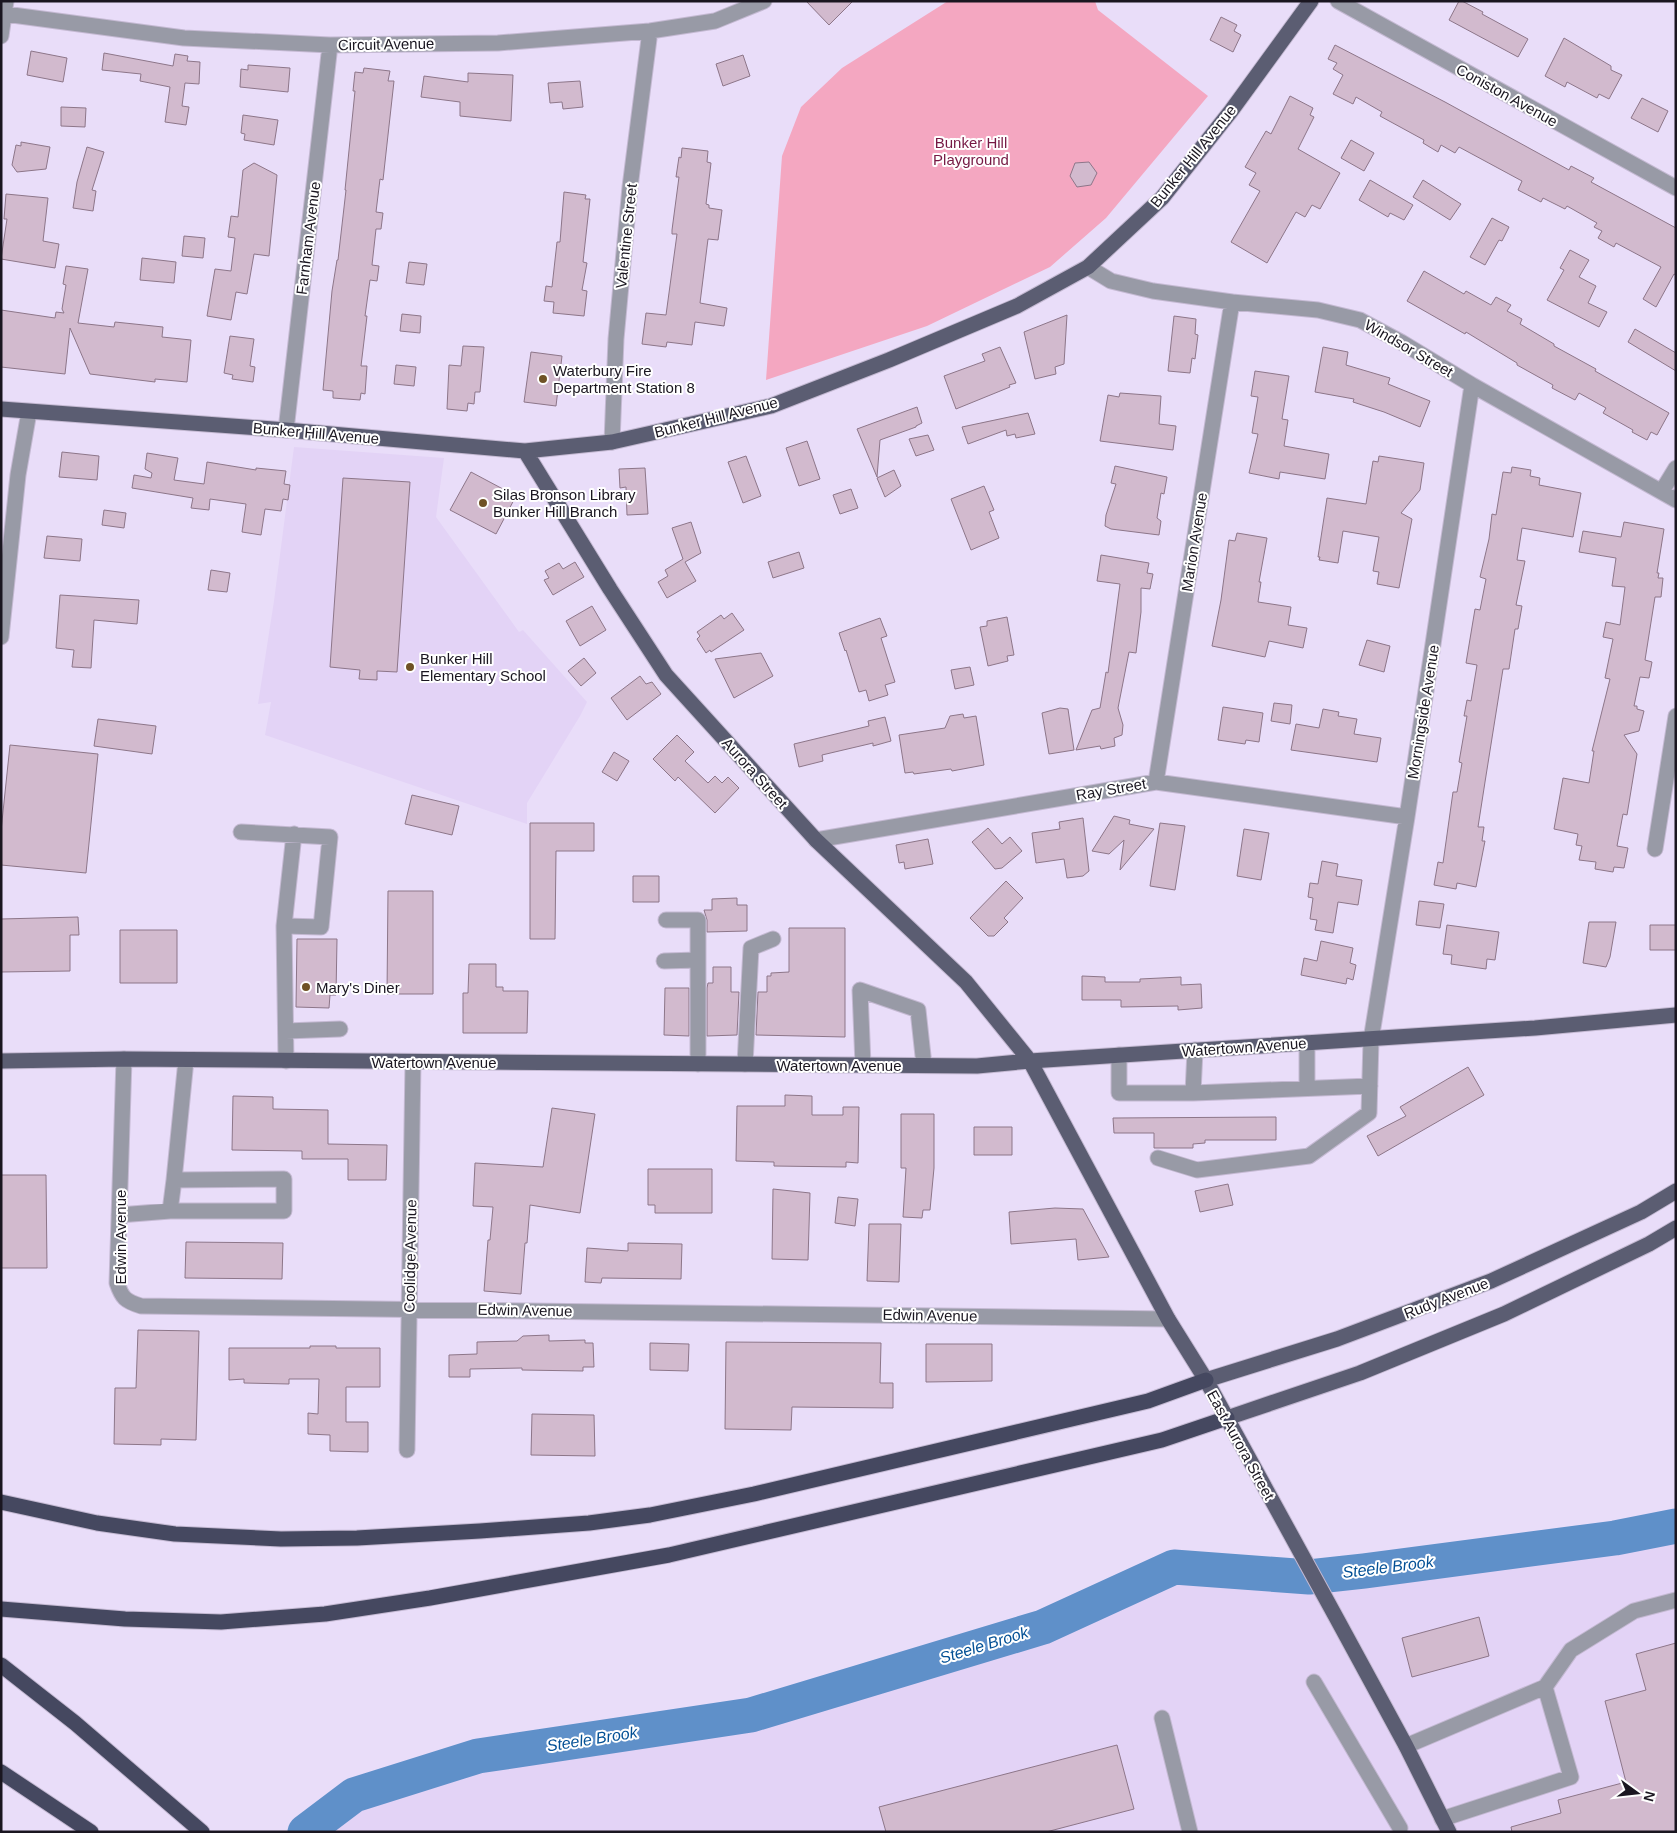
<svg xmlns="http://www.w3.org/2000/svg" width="1677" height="1833" font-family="Arial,sans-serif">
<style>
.built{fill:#e3d3f6}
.green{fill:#f4a7c1}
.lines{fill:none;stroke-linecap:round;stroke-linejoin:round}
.river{stroke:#5f90c9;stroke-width:35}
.building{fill:#d2bace;stroke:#8d7689}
.minor-casing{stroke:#c4b9d2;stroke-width:17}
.major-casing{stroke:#c4b9d2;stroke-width:17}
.highway-casing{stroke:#c4b9d2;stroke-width:17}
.minor{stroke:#989aa6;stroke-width:15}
.major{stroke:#5b5d72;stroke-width:15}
.highway{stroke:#454860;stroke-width:15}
.poi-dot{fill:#6f5225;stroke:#fff;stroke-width:2}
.labels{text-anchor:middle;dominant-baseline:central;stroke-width:4;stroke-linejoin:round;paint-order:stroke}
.street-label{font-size:15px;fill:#1a1620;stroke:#fff}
.park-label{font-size:15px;fill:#761944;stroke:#fff}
.poi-label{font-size:15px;fill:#1a1620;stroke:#fff;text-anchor:start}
.water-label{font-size:16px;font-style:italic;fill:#035095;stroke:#fff}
</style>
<rect width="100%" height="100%" fill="#e9ddf9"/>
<path class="built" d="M294 447 444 458 436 517 519 632 523 630 587 702 580 716 527 803V824L265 735 271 702 258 704 274 601Z
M1676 1526V1832H305L354 1795 478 1756 751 1715 1043 1627 1174 1567 1309 1577 1364 1571 1615 1538Z"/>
<path class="green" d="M948 1H1095L1098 10 1208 96 1106 218 1050 267 927 326 766 380 782 156 801 107 842 68Z"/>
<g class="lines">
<path class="river" d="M305 1832 354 1795 478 1756 751 1715 1043 1627 1174 1567 1309 1577 1364 1571 1615 1538 1676 1526"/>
</g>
<path class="building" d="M806 1H853L829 25Z
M1459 1H1462L1483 12 1482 14 1528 39 1518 57 1449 20Z
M1221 17 1237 25 1234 31 1241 35 1233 52 1210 40Z
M1564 38 1611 66V70L1622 75 1609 99 1599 94 1597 98 1567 82 1565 87 1545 76Z
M1335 45 1445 102 1569 170 1571 166 1594 178 1591 182 1676 228V275L1674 274 1656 307 1643 299 1661 267 1616 243 1614 247 1598 238 1602 231 1594 227 1597 223 1567 206 1565 209 1543 198 1541 202 1518 190 1522 181 1459 147 1455 153 1441 145 1438 152 1423 143 1424 140 1380 116 1382 112 1356 97 1353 104 1333 94 1343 75 1333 69 1337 63 1328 59Z
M31 51 67 58 63 82 27 75Z
M104 53 173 66 175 54 188 56 187 61 200 62 199 84 185 83 182 106 189 107 186 125 165 122 170 87 140 81 141 74 102 70Z
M743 55 750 76 723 86 716 64Z
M248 65 290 68 288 92 240 87 241 69 248 70Z
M364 68 390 71 388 81H394L383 180 380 179 376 212 383 213 381 229H376L372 265 379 266 377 281 370 280 365 316H367L361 366H367L365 394 361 393 360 400 333 398V391L323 390 332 291 337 260H338L346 190H345L355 91H353L355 72 363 73Z
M468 73 513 75 511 121 460 116V102L421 97 424 76 468 82Z
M580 81 583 107 563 109 562 102 550 103 548 83Z
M1290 96 1313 108 1310 115 1314 117 1298 149 1340 173 1320 209 1312 205 1305 217 1296 212 1267 263 1231 242 1260 191 1249 185 1256 173 1245 167 1266 131 1271 134Z
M1642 98 1668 111 1658 132 1631 118Z
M61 107 86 108 85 127 61 126Z
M243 115 278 120 274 145 244 140 245 134 241 133Z
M1351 140 1374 153 1364 171 1341 158Z
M21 142 50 147 46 169 17 172 12 165 16 145 21 146Z
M87 147 104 152 92 190 96 191 93 211 73 208 77 182Z
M682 148 708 151 707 162 711 163 706 204 709 205V208L722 210 718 240 708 239 700 303 727 308 724 326 695 322 692 345 667 342 666 347 642 344 646 313 666 315 677 234H672V230L679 177H676L679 157 681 158Z
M1089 162 1097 173 1091 185 1077 187 1070 176 1075 163Z
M254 163 277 175 269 256 254 254 247 294 236 292 231 320 207 316 215 269 231 271 235 238 228 237 231 216 238 217 243 170Z
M1370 180 1413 205 1404 220 1390 213 1388 217 1359 200Z
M1423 180 1461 204 1450 220 1413 197Z
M564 192 586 195 585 199H590L583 262 587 263 582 290 587 291 584 316 553 313 554 302 544 301 546 286 552 287 557 242H560Z
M6 194 48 198 43 241 59 244 55 268 1 259 7 219H4Z
M1492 218 1509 227 1502 241 1499 240 1485 265 1470 257Z
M184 236 205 238 203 258 182 256Z
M1570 250 1589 260 1579 277 1596 286 1588 303 1607 312 1599 327 1547 300 1564 270 1560 268Z
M142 258 176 262 174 283 140 280Z
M409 262 427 264 424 285 406 283Z
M66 266 88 269 78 323 114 327 115 322 163 327 162 337 191 340 187 382 155 379V382L90 374 70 328 65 374 1 367V310L55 318 56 312 64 313 62 309 66 285 63 284Z
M1424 271 1464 294 1466 291 1491 305 1496 297 1511 305 1507 311 1522 319 1520 324 1554 344V346L1596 369 1595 371 1669 413 1657 435 1651 432 1647 440 1632 432 1633 430 1603 413 1606 408 1579 393 1575 400 1552 388 1553 385 1517 365V363L1466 332 1465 334 1407 301Z
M402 314 421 316 420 333 400 331Z
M1067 315 1064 364 1055 367 1056 374 1035 379 1024 332Z
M1174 316 1196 319 1195 334 1198 335 1195 359 1192 358 1190 373 1168 371Z
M1635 329 1676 353V371L1628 342Z
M230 336 254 339 250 366 255 367 253 382 232 379 233 375 224 373Z
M463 346 484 347 480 392H475L474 404 468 403 467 411 447 409 449 365 461 366Z
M1000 347 1016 383 1009 385 1010 387 956 409 944 376 985 361 982 354Z
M1323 347 1348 352 1346 365 1390 378 1388 384 1430 401 1420 427 1384 412 1353 402 1354 399 1315 392Z
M531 352 562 356 556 406 524 402Z
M396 365 416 367 414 386 394 384Z
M1255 371 1289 376 1282 419 1288 420 1284 446 1329 454 1325 479 1280 472 1279 479 1249 473 1258 434 1252 433 1258 397 1251 396Z
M1120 393 1161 396 1159 424 1176 426 1173 450 1100 441 1108 395 1119 397Z
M917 407 922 423 916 426V427L880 440 877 477 857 429Z
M1028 413 1035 434 1016 438 1015 434 1007 436 1006 430 968 444 962 427Z
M928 435 934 450 916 456 909 439Z
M807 441 820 479 799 486 786 448Z
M62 452 99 456 97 480 59 477Z
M147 453 178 458 174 480 204 484 207 462 256 470V468L286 471 284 484 290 485 288 500 283 499 281 511 265 509 261 535 242 532 246 504 210 499 209 510 191 508 193 498 132 488 134 475 151 478 152 473 145 469Z
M746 456 761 496 743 503 728 462Z
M1379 456 1424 463 1420 490 1401 513 1412 519 1399 588 1377 584 1379 572 1373 571 1379 537 1343 531 1338 563 1319 560 1320 557H1318L1327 498 1366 504 1373 461 1378 462Z
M1115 466 1167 477 1164 494 1161 493 1157 518 1161 521 1159 535 1111 529 1105 526 1106 515 1116 484 1111 483Z
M1512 467 1531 470 1530 476 1540 478 1539 485 1581 493 1573 537 1522 528 1517 560 1525 561 1516 605 1522 606 1518 629H1515L1509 669H1503L1485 782 1478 827H1484L1482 841H1485L1476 887 1457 883 1456 889 1434 885 1438 862 1443 863 1453 792H1457L1462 763 1459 762 1467 716H1464L1467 700 1471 701 1477 665 1466 663 1475 609 1480 610 1486 579 1480 577 1489 539 1492 514 1496 515 1503 472 1511 473Z
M645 468 648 514 627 515 626 487 620 488 619 469Z
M894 470 901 486 885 497 877 478Z
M471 472 516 496 496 534 450 510Z
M343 478 410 482 397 672 377 671V680L359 679 360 670 330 667Z
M984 486 994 510 989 512 999 538 971 550 951 499Z
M851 489 858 508 840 514 833 495Z
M104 510 126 513 124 528 102 525Z
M691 522 701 553 685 562 696 581 667 598 658 582 668 576 665 570 683 559 672 528Z
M1624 522 1664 529 1657 573H1659L1658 578H1663L1661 597H1655L1645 660 1652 662 1649 678 1640 677 1634 706H1637V709L1644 711 1639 731 1624 735 1637 754 1627 815 1623 814 1617 846 1628 848 1624 868 1614 867 1613 872 1595 869 1596 862 1579 860 1582 846 1576 845 1578 834 1554 829 1563 778 1589 783 1594 751H1592L1610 679 1605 678 1613 639 1603 637 1606 622 1620 625 1625 587 1612 586 1616 558 1579 552 1583 531 1621 537Z
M1237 533 1267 538 1259 582H1261L1258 602 1291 607 1288 625 1307 628 1303 648 1269 641 1265 657 1212 646 1221 600 1229 540 1235 541Z
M47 536 82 539 80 561 44 558Z
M799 552 804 568 773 578 768 562Z
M1101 555 1149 563 1147 573 1153 574 1150 589 1141 588V612L1136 653 1129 652 1118 708 1123 725 1122 735 1114 738 1115 746 1101 749 1100 746 1076 750 1092 710 1100 708 1106 672 1108 673 1120 584 1097 581Z
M575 562 584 577 553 595 544 580 549 578 545 571 559 563 563 569Z
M211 570 230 573 227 592 208 590Z
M60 595 139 600 137 624 94 620 91 668 72 667 74 650 56 648Z
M592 606 606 630 580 646 566 621Z
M732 613 744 630 711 652 710 650 706 653 697 639 700 636 697 632 721 615 724 619Z
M1007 617 1014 655 1007 656 1008 661 988 666 980 627 987 626V621Z
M880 618 887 636 881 638 895 682 885 685 888 695 869 701 866 690 859 692 846 650 845 651 839 633Z
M1367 640 1390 646 1384 672 1359 665Z
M761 653 773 676 734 698 715 659Z
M584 658 596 673 581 686 568 671Z
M970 667 974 685 955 689 951 670Z
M640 676 646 684 652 682 661 694 627 720 611 698Z
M1274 703 1292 705 1290 724 1271 721Z
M1223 707 1263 713 1259 742 1246 740 1245 744 1218 740Z
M1060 708 1068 709 1074 750 1049 754 1042 713Z
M1323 709 1339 712 1338 716 1357 719 1354 734 1381 738 1377 762 1291 750 1296 724 1319 728Z
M963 714 964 718 976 716 984 765 952 771 951 769 914 774 913 772 905 773 899 735 945 728 950 716Z
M885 717 891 741 873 746V743L822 755 823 761 799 767 794 744 869 726 868 721Z
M98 719 156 726 152 754 94 746Z
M677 735 694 752 685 761 708 783 715 776 722 783 728 777 739 788 715 813 678 777 675 781 653 759Z
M10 745 98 754 86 873 1 865V831Z
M614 752 629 761 617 781 602 772Z
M412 795 459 806 452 835 405 824Z
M1114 816 1130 820 1129 824 1154 829 1120 870 1124 840 1109 854 1092 851Z
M1083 818 1089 871 1083 876 1067 878 1064 859 1036 863 1032 833 1060 829 1059 822Z
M530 823H594V851H556L555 939H530Z
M1160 823 1185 826 1175 890 1150 886Z
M988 828 1002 844 1010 837 1022 851 1002 868 995 869 972 842Z
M1244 829 1269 833 1261 880 1237 876Z
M928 839 933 864 905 869 904 862 899 863 896 845Z
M1322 861 1338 864 1336 876 1362 880 1358 905 1338 902 1333 933 1315 930 1317 920 1310 919 1313 898 1308 897 1310 883 1318 884Z
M633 876H659V902H633Z
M1006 881 1023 898 1004 918 1008 922 994 936H988L970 918Z
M388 891H433V994H387Z
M737 898V905H747V931L707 932V920L704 910H712V899Z
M1419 901 1444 904 1440 928 1416 925Z
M78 917 79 935H70V971L1 972V919Z
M1589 922H1616L1610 957 1606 967 1583 963Z
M1447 925 1499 932 1495 960 1487 959 1486 969 1451 964 1452 955 1443 954Z
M1650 925H1676V950H1650Z
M789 928H845V1037L756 1035 758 992H767V976H771V973L789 972Z
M120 930H177V983H120Z
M297 939H337L336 995H330L329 1008 296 1007Z
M1321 941 1353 948 1350 963 1356 965 1353 980 1347 978 1346 984 1301 975 1304 958 1317 961Z
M469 964H496V987H503V991H528L527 1033H463V993H468Z
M713 967H731V992H739L737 1035 707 1036V988L708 983H713Z
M1082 976 1105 977V982H1140V979L1181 977V985L1201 984 1202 1008 1178 1010V1006L1121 1007V1000H1082Z
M665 988H689V1036L664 1035Z
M1468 1067 1484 1095 1378 1156 1367 1136 1406 1116 1400 1107Z
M785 1095 812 1096V1115H843V1107H859L858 1163 846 1162V1167L774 1166V1162L736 1161 737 1106H785Z
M233 1096 273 1097V1109L328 1110V1144L387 1145 386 1180H348V1159H302V1151L232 1150Z
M552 1108 595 1114 580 1213 530 1205 527 1243H525L521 1294 484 1291 488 1240H490L493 1207 473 1206 475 1163 543 1167Z
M901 1114H934V1168L930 1210H923L922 1218 903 1217 906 1168H901Z
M1276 1117V1140H1205V1143L1193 1144V1148H1154V1133H1114L1113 1118Z
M974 1127H1012V1155H974Z
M648 1169H712V1213H655V1205H648Z
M1 1175H46L47 1268H1Z
M1228 1184 1233 1205 1200 1212 1195 1191Z
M773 1189 810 1193 808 1260 772 1259Z
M838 1197 858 1199 855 1226 835 1223Z
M1055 1208 1083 1209 1109 1257 1078 1260 1076 1239 1011 1244 1009 1212Z
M869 1224H901L899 1282 867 1281Z
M186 1242 283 1243 282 1279 185 1278Z
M628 1243 682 1244 681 1279 602 1278 601 1283 585 1282 587 1248 628 1251Z
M138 1330 199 1331 196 1440 161 1439V1445L114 1444 115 1388H136Z
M549 1335V1341L585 1340V1343H593L594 1367H583V1371L522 1370V1368L470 1369V1377H449V1355L477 1354V1342L517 1341 523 1336Z
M726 1342 881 1343 880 1383H893V1408L792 1407 791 1430 725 1429Z
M650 1343 689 1344 688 1371 650 1370Z
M926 1344H992V1381L926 1382Z
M310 1346H336V1348H380V1387H346V1422H368V1452L330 1451V1435L308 1434V1413L318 1414 319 1379H289V1384L244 1383V1379L229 1380V1348H310Z
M532 1414 594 1415 595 1456 531 1455Z
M1479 1617 1489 1656 1412 1677 1402 1638Z
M1676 1643V1832H1512L1511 1827 1561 1813 1558 1800 1626 1782 1605 1701 1646 1690 1636 1654Z
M1117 1745 1134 1809 1046 1832H886L879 1807Z"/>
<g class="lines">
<defs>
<path id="minor" d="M1338 1 1676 188
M5 14 184 38 330 45 498 43 650 31 715 21 764 1
M1 36 6 1
M1088 267 1111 281 1153 291 1232 302 1318 310 1360 320 1401 342 1472 385 1676 500
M286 430 330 45
M612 442 616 339 630 187 650 31
M1662 491 1676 468
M1 637 18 475 29 412
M1156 782 1232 302
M241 832 330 837 321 927 284 926 294 834
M816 840 1156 782 1407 817
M1655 849 1676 716
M666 920H698V1064
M284 926 286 1061
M664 961 698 960
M286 1031 340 1029
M1307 1043V1088
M1119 1055V1093H1193L1370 1086
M124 1059 117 1283C122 1298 125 1301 141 1306L1168 1319
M745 1064 751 948 773 939
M863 1065 860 990 918 1010 924 1065
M1193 1093 1195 1050
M1158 1158 1197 1170 1309 1156 1369 1113 1371 1040 1407 817 1472 385
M170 1211 174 1180
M119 1215 170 1211H284V1179L174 1180 186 1060
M407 1450 413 1062
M1314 1682 1400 1828
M1545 1687 1571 1650 1634 1611 1676 1600
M1162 1718 1190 1832
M1406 1746 1545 1687 1571 1777 1442 1819"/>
<path id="major" d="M1 409 286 430 525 451 612 442 771 406 889 360 1017 306 1088 267 1162 198 1231 111 1311 1
M525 451 610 589 666 675 816 840 966 982 1030 1061 1168 1319 1206 1380 1337 1619 1406 1746 1449 1832
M1 1061 124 1059 977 1066 1030 1061 1535 1028 1676 1015
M1206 1380 1337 1339 1491 1281 1641 1212 1676 1191
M1227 1418 1360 1373 1504 1314 1649 1244 1676 1228"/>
<path id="highway" d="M1 1502 97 1523 175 1534 281 1539 357 1538 480 1531 589 1523 650 1515 754 1494 1148 1401 1206 1380
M1 1609 125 1619 221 1622 325 1614 430 1598 669 1555 1162 1440 1227 1418
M1 1665 75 1723 202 1832
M1 1772 91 1832"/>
</defs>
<use href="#minor" class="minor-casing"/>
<use href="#major" class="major-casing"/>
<use href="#highway" class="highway-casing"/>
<use href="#minor" class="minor"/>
<use href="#major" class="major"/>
<use href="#highway" class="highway"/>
</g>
<g class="poi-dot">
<circle cx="543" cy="379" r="5"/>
<circle cx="483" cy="503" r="5"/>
<circle cx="410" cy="667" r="5"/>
<circle cx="306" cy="987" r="5"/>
</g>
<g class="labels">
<g class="street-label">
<text transform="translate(386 44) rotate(-1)">Circuit Avenue</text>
<text transform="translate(1507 95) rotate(29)">Coniston Avenue</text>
<text transform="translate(1193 156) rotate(-51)">Bunker Hill Avenue</text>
<text transform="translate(626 236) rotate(-84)">Valentine Street</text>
<text transform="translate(308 238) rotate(-83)">Farnham Avenue</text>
<text transform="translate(1409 348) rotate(30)">Windsor Street</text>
<text transform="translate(716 417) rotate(-14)">Bunker Hill Avenue</text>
<text transform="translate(316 433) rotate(5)">Bunker Hill Avenue</text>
<text transform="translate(1194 542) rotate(-81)">Marion Avenue</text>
<text transform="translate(1423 712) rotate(-81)">Morningside Avenue</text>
<text transform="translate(755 773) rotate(48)">Aurora Street</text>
<text transform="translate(1111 789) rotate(-10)">Ray Street</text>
<text transform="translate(1244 1047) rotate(-4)">Watertown Avenue</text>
<text x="434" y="1062">Watertown Avenue</text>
<text x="839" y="1065">Watertown Avenue</text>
<text transform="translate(120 1237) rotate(-90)">Edwin Avenue</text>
<text transform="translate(410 1256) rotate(-89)">Coolidge Avenue</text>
<text transform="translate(1446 1298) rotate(-21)">Rudy Avenue</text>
<text transform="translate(525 1310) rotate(1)">Edwin Avenue</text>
<text transform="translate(930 1315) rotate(1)">Edwin Avenue</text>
<text transform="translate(1241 1445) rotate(61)">East Aurora Street</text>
</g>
<g class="park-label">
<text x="971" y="142">Bunker Hill<tspan x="971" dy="17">Playground</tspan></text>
</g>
<g class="poi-label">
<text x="553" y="370">Waterbury Fire<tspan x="553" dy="17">Department Station 8</tspan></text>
<text x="493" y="494">Silas Bronson Library<tspan x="493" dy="17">Bunker Hill Branch</tspan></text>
<text x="420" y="658">Bunker Hill<tspan x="420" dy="17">Elementary School</tspan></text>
<text x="316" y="987">Mary's Diner</text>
</g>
<g class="water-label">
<text transform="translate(1388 1567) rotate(-7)">Steele Brook</text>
<text transform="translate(984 1645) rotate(-17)">Steele Brook</text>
<text transform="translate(592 1739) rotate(-9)">Steele Brook</text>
</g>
</g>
<rect width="1677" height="1833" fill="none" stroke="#1a1620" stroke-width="5"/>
<g transform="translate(1637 1793) rotate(105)" stroke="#ffffff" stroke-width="4" paint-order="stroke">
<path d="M0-4L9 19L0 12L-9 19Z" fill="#1a1620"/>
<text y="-8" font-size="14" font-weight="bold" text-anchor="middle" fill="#1a1620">N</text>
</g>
</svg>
